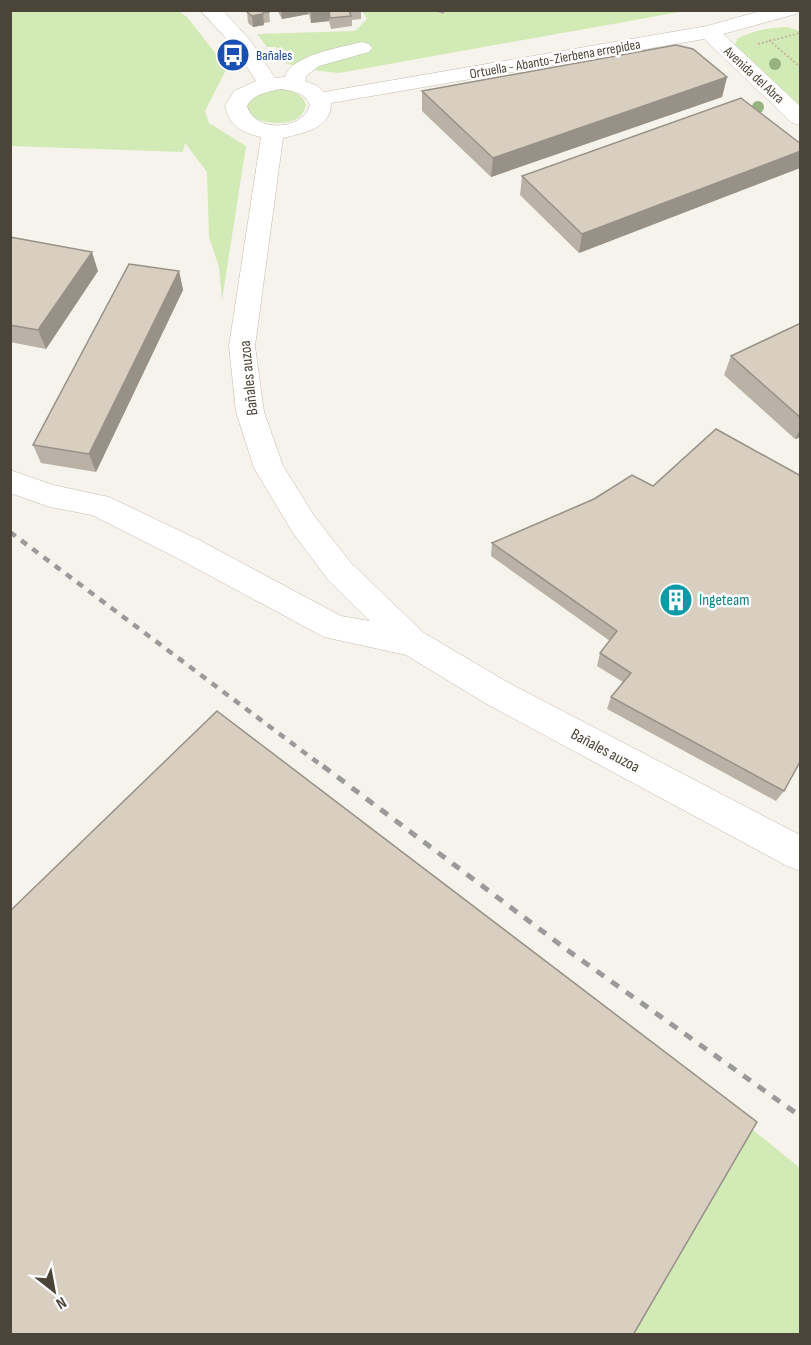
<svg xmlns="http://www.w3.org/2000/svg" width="811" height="1345" font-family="'Sofia Sans Condensed',sans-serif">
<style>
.green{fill:#d2eab5}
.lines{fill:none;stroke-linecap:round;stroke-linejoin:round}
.minor-casing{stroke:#c2bbae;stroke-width:1}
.path{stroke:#c4b79f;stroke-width:2;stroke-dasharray:2 2;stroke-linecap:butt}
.minor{fill:#fff;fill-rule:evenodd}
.rail-far1{stroke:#9a9a9a;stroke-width:4.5;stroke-dasharray:7 7;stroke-linecap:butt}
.rail{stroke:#9a9a9a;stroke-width:5;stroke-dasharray:9 9;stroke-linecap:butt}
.tree{fill:#97b381}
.wall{fill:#bab2a6}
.shaded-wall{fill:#979187}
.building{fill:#d8cfc1;stroke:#979187;stroke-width:1.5}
.labels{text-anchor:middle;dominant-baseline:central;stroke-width:5;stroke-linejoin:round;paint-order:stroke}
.far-transit-label{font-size:14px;fill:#164399;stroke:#fff;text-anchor:start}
.far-street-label{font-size:14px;fill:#4b4439;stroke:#fff}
.street-label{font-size:16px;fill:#4b4439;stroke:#fff}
.culture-label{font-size:16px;fill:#0d838f;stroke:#fff;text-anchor:start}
</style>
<rect width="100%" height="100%" fill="#f6f3ec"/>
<path class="green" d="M11 10 179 11 187 17 227 68 205 111 209 123 246 146 222 300 219 267 209 237 207 172 185 143 183 152 11 146Z
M362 11H685L339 73 310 70 285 63 276 47H267L257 34 355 31 367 19Z
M787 27 800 31V110L741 57 735 45 737 39C753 30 769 28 787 27Z
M275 89C288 90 302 91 306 105 301 129 267 125 250 116L246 105 254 95Z
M748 1126 800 1168V1334H626Z"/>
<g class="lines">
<defs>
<path id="minor" d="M200 10H223L226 14 250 40 275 78 285 77C291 55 342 47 362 42L369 44 372 48 369 52 319 66 307 75 305 81 318 86 324 92 707 26 764 10H799L796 14 723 34 800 106V125L792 123 704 39 331 103C331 129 303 133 283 138L255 346 264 412 283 466 315 517 351 563 424 633 509 683 800 835V871L787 866 485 703 406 655 324 637 179 559 92 515 50 507 10 493V470L53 485 109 497 201 541 341 616 370 621 329 581 293 533 254 468 236 412 229 346 261 137C242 133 229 125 225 106L234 91 256 81 235 48ZM281 89C293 91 305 92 310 105 303 131 254 133 247 106 254 93 268 92 281 89Z"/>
</defs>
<use href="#minor" class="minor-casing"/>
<path class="path" d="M769 40 800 67
M758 44 800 33"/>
<use href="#minor" class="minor"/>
<path class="rail-far1" d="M10 532 325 768"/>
<path class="rail" d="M323 766 570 952 800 1116"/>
</g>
<g class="tree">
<circle cx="775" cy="64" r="6"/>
<circle cx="758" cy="107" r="6"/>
</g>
<path class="wall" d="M247 10H269L270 22 264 23V25L253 27 248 23Z
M277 10H361V19L352 20V26L331 29 329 21 311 23 309 14 282 19Z
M432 10H447L443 14Z
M727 77 722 97 491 177 422 111V91Z
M801 144 800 168 579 253 520 195 522 176Z
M10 237 98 271 46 349 10 342Z
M179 271 183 290 96 472 41 463 33 445Z
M801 323V437L795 439 724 375 731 356Z
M801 476V766L798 764 784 791 776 801 607 709 611 697 623 682 597 666 600 653 610 641 491 556 492 543 653 486Z"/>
<path class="shaded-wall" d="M281 10H308L309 14 282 19Z
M329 10V21L311 23V13Z
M263 14 264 25 253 27 252 16Z
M727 77 722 97 491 177 493 158Z
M801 151 800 168 579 253 582 234Z
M92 252 98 271 46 349 38 330Z
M179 271 183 290 96 472 89 454Z
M801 428V437L795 439Z"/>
<path class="building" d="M247 10H269V12H263V14L252 16 247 12Z
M310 10H326L311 13Z
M329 10H349L351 16 330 18Z
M676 45 693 49 727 77 493 158 422 91Z
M741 98 801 144V151L582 234 522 176Z
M10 237 92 252 38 330 10 325Z
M129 264 179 271 89 454 33 445Z
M801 323V418L731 356Z
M716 429 801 476V760L784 791 611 697 631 673 600 653 617 631 492 543 594 499 632 475 653 486Z
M217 711 757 1122 633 1335H10V911Z"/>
<defs>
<symbol id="bus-disc" viewBox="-11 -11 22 22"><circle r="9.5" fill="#1a4fb4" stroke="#fff"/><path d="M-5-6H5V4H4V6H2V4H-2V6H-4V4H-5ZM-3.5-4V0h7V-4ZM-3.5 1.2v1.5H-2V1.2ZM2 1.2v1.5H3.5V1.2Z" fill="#fff"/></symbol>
<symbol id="building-disc" viewBox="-11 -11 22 22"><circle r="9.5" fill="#0f9aa8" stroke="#fff"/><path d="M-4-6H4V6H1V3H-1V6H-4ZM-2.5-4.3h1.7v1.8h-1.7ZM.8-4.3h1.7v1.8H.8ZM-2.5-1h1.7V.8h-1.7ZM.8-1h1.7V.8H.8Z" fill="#fff"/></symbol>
</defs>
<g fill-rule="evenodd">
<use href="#bus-disc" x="214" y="36" width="38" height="38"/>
<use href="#building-disc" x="657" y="581" width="38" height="38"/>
</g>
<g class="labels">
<g class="far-transit-label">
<text x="256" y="55">Bañales</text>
</g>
<g class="far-street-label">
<text transform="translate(555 59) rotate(-10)">Ortuella - Abanto-Zierbena errepidea</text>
<text transform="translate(754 75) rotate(43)">Avenida del Abra</text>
</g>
<g class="street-label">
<text transform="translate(249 378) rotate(-96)">Bañales auzoa</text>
<text transform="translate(605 751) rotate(28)">Bañales auzoa</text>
</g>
<g class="culture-label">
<text x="699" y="600">Ingeteam</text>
</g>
</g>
<rect width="811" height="1345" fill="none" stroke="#4b4439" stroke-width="24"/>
<g transform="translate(54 1291) rotate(149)" stroke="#ffffff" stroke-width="4.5" paint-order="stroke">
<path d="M0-4.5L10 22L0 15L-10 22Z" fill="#4b4439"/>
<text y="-9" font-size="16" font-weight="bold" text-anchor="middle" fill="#4b4439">N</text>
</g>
</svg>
